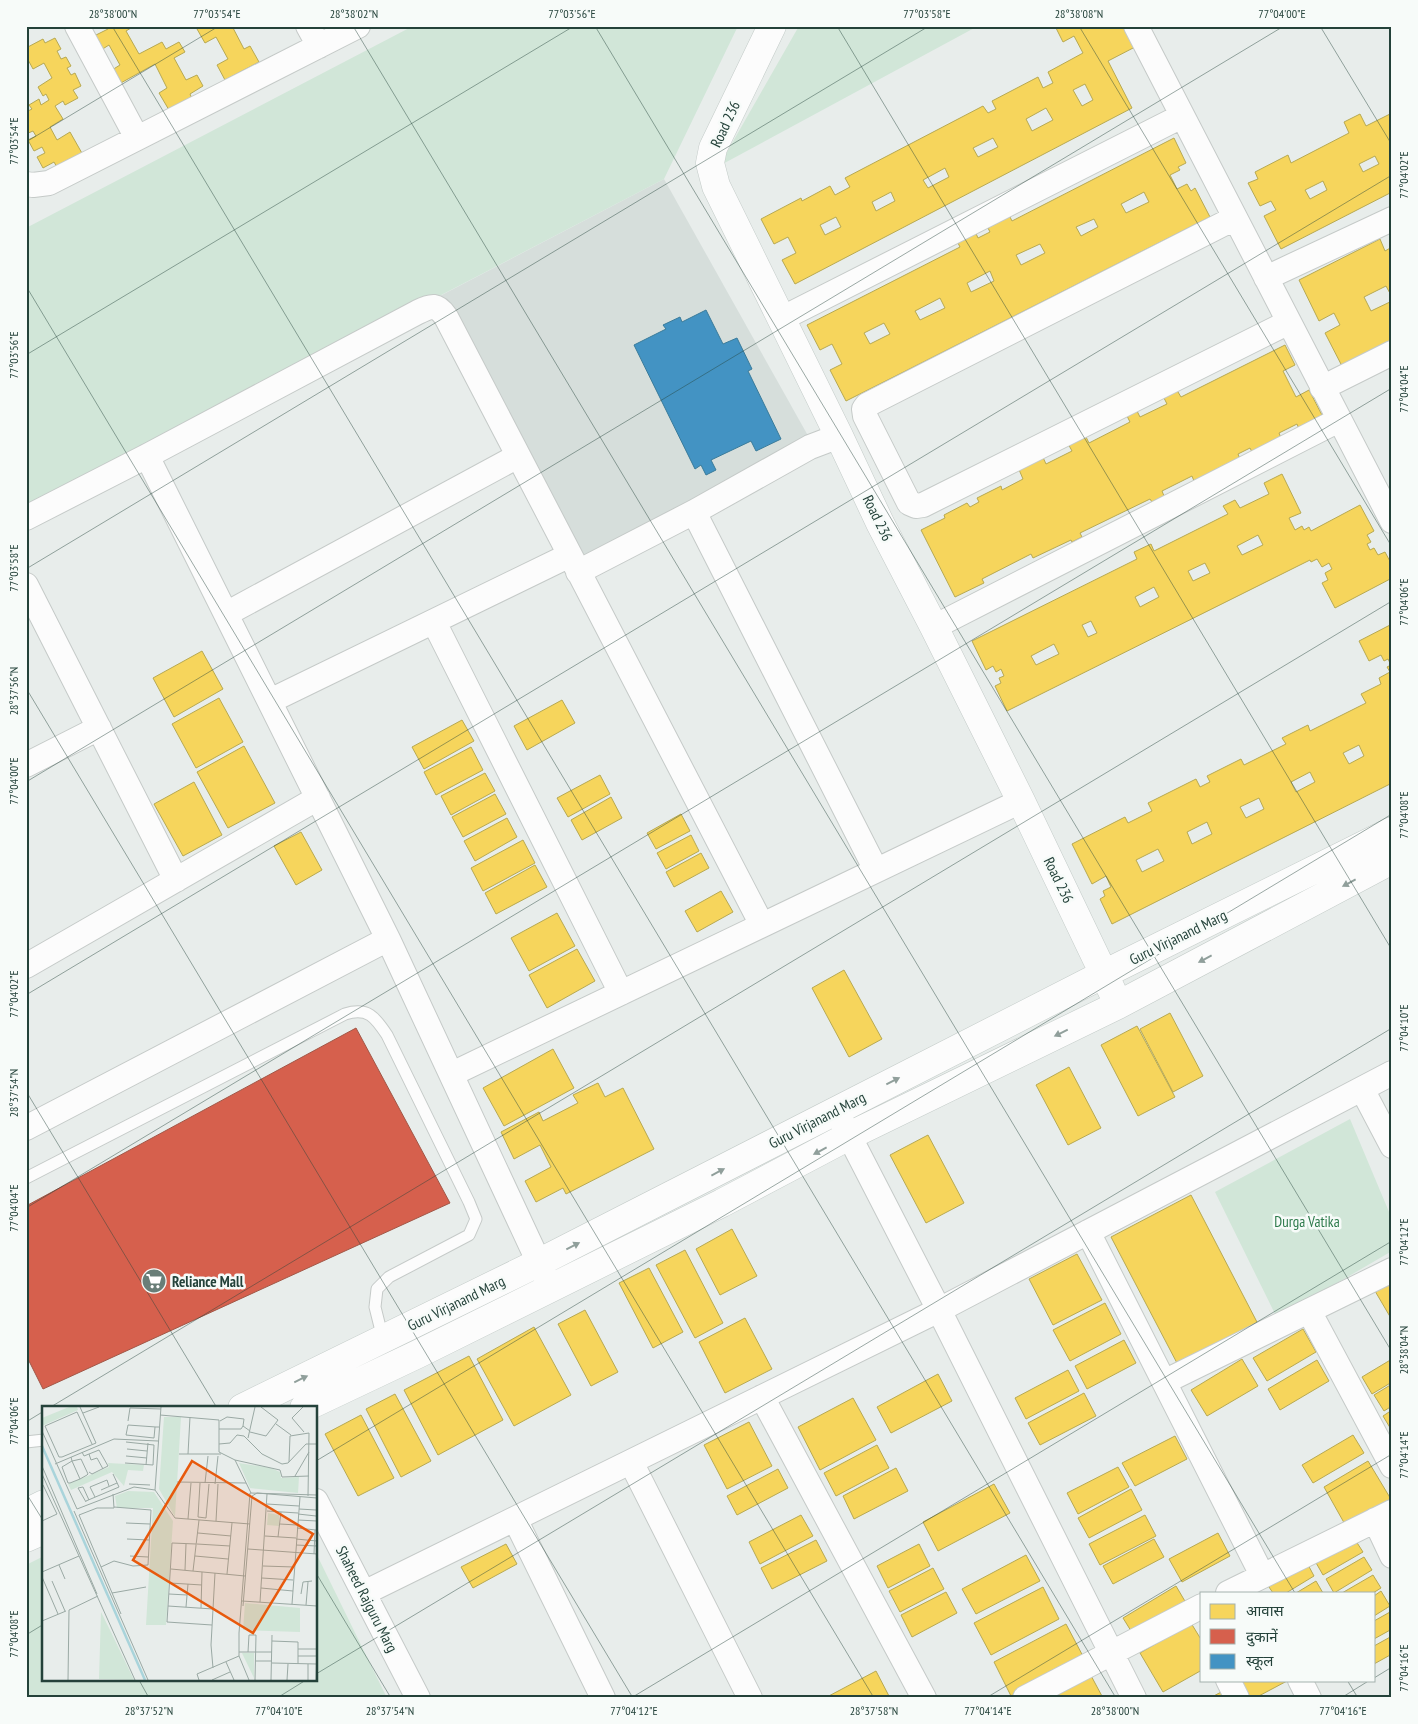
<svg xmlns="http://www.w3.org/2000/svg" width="1418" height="1724" font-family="'PT Sans Narrow','Noto Sans Devanagari',sans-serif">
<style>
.built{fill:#d6dedb}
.green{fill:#d1e6d8}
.homes{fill:#f6d55c;stroke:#b7a952;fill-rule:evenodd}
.shops{fill:#d6604d;stroke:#a15747}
.schools{fill:#4393c3;stroke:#3a7b9a}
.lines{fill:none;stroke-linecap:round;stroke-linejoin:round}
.lane-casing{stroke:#c5cac8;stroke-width:13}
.street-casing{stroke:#c5cac8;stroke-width:26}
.secondary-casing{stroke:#c3cbc8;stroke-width:29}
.lane{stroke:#fcfcfc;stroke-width:11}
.street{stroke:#fcfcfc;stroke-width:24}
.secondary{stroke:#fcfcfc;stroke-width:28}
.oneway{fill:#909f9b}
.ticks{fill:none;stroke:#24423a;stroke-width:1;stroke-opacity:0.45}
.labels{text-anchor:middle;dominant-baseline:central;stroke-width:5;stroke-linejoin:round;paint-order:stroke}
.street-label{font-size:15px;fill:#24423a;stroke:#f7fbf9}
.park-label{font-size:15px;fill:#2d7a4b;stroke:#f7fbf9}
.poi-label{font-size:15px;font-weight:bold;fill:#24423a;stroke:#f7fbf9;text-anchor:start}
.inset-river{fill:none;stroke:#a9d4db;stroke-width:2.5}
.inset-road{fill:none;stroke:#9aa9a4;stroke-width:1}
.view{fill:#e8590c;fill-opacity:0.15;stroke:#e8590c;stroke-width:2.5}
.inset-edge{fill:none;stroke:#24423a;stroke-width:2.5}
.neatline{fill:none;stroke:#24423a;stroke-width:2}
.ticks-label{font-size:12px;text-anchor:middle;fill:#24423a}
</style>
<rect width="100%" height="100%" fill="#e8edeb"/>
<path class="built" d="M664 179 811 441 580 565 438 297Z"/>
<path class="green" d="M413 26H738L664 179 26 511V228Z
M799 26H978L719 166Z
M1350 1119 1392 1219V1251L1277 1318 1215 1192Z
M316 1553 387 1698H26V1565L44 1556V1680H316Z"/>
<path class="homes" d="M106 26H130L131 28 126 31 139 54 162 42 166 49 179 42 185 52 174 58 186 80 197 75 203 86 190 94 193 101 169 110 159 93 167 88 155 64 119 84 112 70 120 65 109 45 101 50 94 36 108 29Z
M203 26H232L244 49 250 46 259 62 225 80 217 65 228 59 216 37 205 43 197 29Z
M1055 26H1124L1135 47 1108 61 1132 108 795 284 782 260 796 253 788 237 774 244 761 219 801 198 802 201 830 186 835 195 850 187 845 178 983 106 988 113 996 109 992 101 1038 77 1043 88 1053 83 1048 72 1083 53 1074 36 1063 42ZM1085 84 1093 100 1082 106 1073 90ZM1046 108 1053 120 1032 131 1026 119ZM993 138 998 147 978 157 973 148ZM945 168 949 177 928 188 923 180ZM891 192 895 201 876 211 872 202ZM836 217 841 227 825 235 820 225Z
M55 38 61 49 57 51 61 59 66 57 71 66 67 68 71 75 75 73 81 86 73 90 78 98 65 105 63 101 55 106 63 119 50 127 57 140 70 132 83 155 58 169 54 162 43 168 37 157 45 153 42 147 34 151 28 140 36 136 33 131 26 134V112L32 109 29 105 39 99 41 105 49 100 46 94 43 96 38 87 52 78 44 63 33 69 26 56V48L43 39 45 43Z
M1392 113V192L1281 249 1264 216 1276 210 1271 201 1260 206 1248 183 1258 179 1255 172 1288 155 1291 163 1349 133 1344 122 1360 114 1366 126ZM1375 156 1379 164 1363 172 1359 164ZM1323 181 1327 190 1310 199 1305 190Z
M1174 138 1186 163 1178 167 1180 170 1170 175 1177 189 1187 184 1191 191 1195 188 1210 217 846 401 830 370 842 364 832 344 820 350 807 325 960 247 956 239 974 229 978 238 990 232 986 224 1008 213 1012 221ZM1144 192 1149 202 1126 213 1121 204ZM1094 219 1098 227 1081 236 1076 227ZM1040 244 1045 253 1021 265 1016 255ZM990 271 994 281 971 292 967 283ZM940 298 945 308 920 320 915 311ZM884 323 890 334 870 344 864 333Z
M1380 239 1385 251 1392 247V297L1386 286 1364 297 1371 311 1392 301V344L1343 368 1325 333 1340 325 1334 313 1319 321 1299 280Z
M1285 345 1295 365 1283 371 1296 397 1309 390 1323 417 1299 429 1297 424 1279 433 1281 438 1252 452 1250 448 1238 454 1240 459 1194 481 1192 476 1162 491 1164 496 1152 502 1150 499 1080 533 1082 537 1072 542 1071 540 1033 558 1031 554 982 579 984 583 955 597 921 530 945 518 944 515 967 503 970 507 979 502 977 498 1001 486 1002 490 1023 479 1017 465 1041 453 1046 464 1072 451 1065 438 1082 429 1089 443 1130 422 1125 412 1135 407 1140 417 1167 404 1162 394 1175 387 1181 397Z
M1282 474 1301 513 1289 518 1295 530 1302 526 1304 530 1309 527 1311 531 1360 505 1374 531 1367 535 1371 542 1367 544 1370 550 1374 548 1378 555 1385 552 1392 565V578L1335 608 1322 583 1328 580 1325 573 1332 569 1329 563 1322 567 1317 559 1311 562 1310 560 1007 711 995 686 1001 683 999 678 1004 676 1001 669 996 672 993 666 986 670 972 641 1137 559 1134 552 1151 544 1154 551 1228 514 1223 506 1235 500 1240 508 1269 494 1264 483ZM1258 535 1263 545 1242 555 1237 546ZM1205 563 1210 573 1193 581 1188 571ZM1154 587 1159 597 1140 607 1135 597ZM1091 621 1097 633 1088 637 1082 625ZM1054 644 1059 654 1036 665 1031 656Z
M1392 624V783L1112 924 1100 899 1105 896 1103 891 1111 887 1106 876 1092 884 1072 844 1125 817 1128 823 1152 811 1148 803 1196 779 1200 787 1210 782 1207 776 1241 759 1244 765 1286 744 1282 738 1308 725 1310 731 1366 703 1361 694 1381 684 1379 678 1390 672 1387 667 1391 665 1388 659 1384 661 1381 655 1369 661 1359 641ZM1359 745 1364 756 1349 764 1343 753ZM1310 772 1315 782 1296 792 1291 782ZM1259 798 1264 809 1246 818 1240 807ZM1207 822 1212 834 1192 844 1187 832ZM1158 849 1164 861 1142 872 1136 860Z
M202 651 223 689 174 717 153 678Z
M219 698 243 742 196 768 172 724Z
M562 700 575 723 527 750 514 726Z
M462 720 474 741 424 769 412 747Z
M244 746 275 803 228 828 197 772Z
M471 747 483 770 436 795 424 772Z
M485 773 495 791 451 815 441 796Z
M600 775 610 794 568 817 557 798Z
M194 782 222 835 183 856 154 804Z
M495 794 506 814 463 837 452 817Z
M611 797 622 818 582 840 571 820Z
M681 814 690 831 656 849 647 833Z
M507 818 517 837 475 861 464 841Z
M301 832 322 870 296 885 274 846Z
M691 835 699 851 666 869 657 853Z
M523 840 535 863 483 891 471 868Z
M701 853 709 868 674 887 666 872Z
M535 865 547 887 496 914 485 893Z
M721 891 733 912 697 932 685 911Z
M557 913 575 946 529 971 511 938Z
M577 949 595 981 547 1008 529 975Z
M844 970 882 1039 849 1057 812 988Z
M1170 1013 1203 1076 1173 1092 1140 1029Z
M1137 1026 1175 1097 1138 1116 1101 1045Z
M553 1049 574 1088 504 1126 483 1088Z
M1069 1067 1101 1128 1068 1145 1036 1085Z
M598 1083 605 1097 623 1088 654 1149 566 1194 563 1188 536 1202 525 1181 551 1167 540 1145 514 1159 501 1132 539 1112 543 1121 578 1103 573 1095Z
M928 1135 964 1203 926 1223 890 1155Z
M1191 1195 1258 1324 1178 1365 1111 1237Z
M732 1229 757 1276 720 1295 696 1249Z
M685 1250 723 1323 695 1338 656 1265Z
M1077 1254 1102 1300 1053 1325 1029 1279Z
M649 1268 683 1332 653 1348 619 1283Z
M1392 1281V1320L1375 1291Z
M1105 1303 1121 1334 1070 1361 1053 1330Z
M585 1310 618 1372 591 1386 558 1324Z
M745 1318 772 1369 725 1393 699 1342Z
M534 1327 571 1395 514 1426 477 1359Z
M1303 1329 1316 1352 1267 1381 1253 1358Z
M1124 1340 1136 1363 1087 1389 1075 1366Z
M469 1356 503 1420 438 1455 404 1390Z
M1242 1359 1258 1386 1207 1416 1191 1390Z
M1392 1359V1382L1372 1394 1362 1377Z
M1317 1360 1329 1381 1280 1410 1268 1389Z
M1068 1370 1079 1391 1026 1419 1015 1398Z
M938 1374 952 1401 891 1433 877 1407Z
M1392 1384V1406L1384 1411 1374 1395Z
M1084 1393 1096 1416 1040 1445 1028 1423Z
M395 1394 431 1461 401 1477 366 1409Z
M853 1398 876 1440 820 1470 798 1427Z
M1392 1410V1431L1383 1416Z
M361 1415 394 1478 358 1496 325 1434Z
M749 1422 772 1466 727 1489 704 1445Z
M1353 1435 1364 1453 1313 1483 1302 1465Z
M1175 1436 1187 1459 1135 1486 1122 1463Z
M877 1445 889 1468 836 1496 824 1473Z
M1368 1461 1392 1501 1347 1528 1324 1487Z
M1118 1467 1129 1487 1078 1514 1067 1493Z
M896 1468 908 1491 854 1519 843 1496Z
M778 1469 788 1488 737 1515 727 1496Z
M994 1484 1010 1513 938 1551 923 1522Z
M1131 1489 1142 1510 1089 1538 1078 1518Z
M801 1515 813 1536 760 1564 749 1542Z
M1145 1515 1156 1536 1100 1565 1089 1544Z
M1218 1533 1230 1556 1182 1582 1169 1559Z
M1354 1538 1363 1552 1323 1575 1315 1561Z
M1154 1539 1164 1557 1113 1584 1103 1566Z
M816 1540 827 1561 772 1589 761 1568Z
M506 1544 517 1564 473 1588 461 1567Z
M919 1544 930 1566 888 1588 877 1566Z
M1026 1555 1040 1581 976 1614 962 1589Z
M1364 1557 1372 1570 1334 1593 1326 1579Z
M1306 1561 1314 1576 1286 1593H1273L1267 1584Z
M933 1568 944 1589 900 1612 889 1591Z
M1373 1575 1381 1588 1373 1593H1342Z
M1316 1581 1323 1593H1296Z
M1176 1586 1189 1608 1136 1639 1123 1618Z
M1043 1587 1059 1619 991 1655 974 1623Z
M1381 1591 1390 1606 1374 1616V1596Z
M946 1592 957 1613 912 1637 901 1615Z
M1390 1612 1392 1615V1629L1374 1639V1621Z
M1191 1623 1202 1641V1670L1163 1692 1140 1653Z
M1066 1624 1085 1660 1012 1698 994 1662Z
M1392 1636V1654L1374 1664V1646Z
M1088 1670 1103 1698H1036Z
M876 1671 890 1698H825Z
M1234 1680H1287V1681L1255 1698H1243Z
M1223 1691 1226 1698H1210Z"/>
<path class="shops" d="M356 1028 450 1203 43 1389 26 1355V1206Z"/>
<path class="schools" d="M706 310 723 344 737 338 752 369 748 371 781 439 756 451 751 441 711 460 716 470 706 475 701 465 695 469 634 345 666 329 663 325 680 317 682 322Z"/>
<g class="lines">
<defs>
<path id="lane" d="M26 1178 345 1014C368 1007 375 1017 387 1035L469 1202 476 1219 469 1235 389 1277 377 1289 375 1307 383 1339
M26 1442 44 1440"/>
<path id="street" d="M77 26 137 138
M308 26 319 46
M1136 26 1392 521
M26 184 33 185 49 183 358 26
M1235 218 867 405 864 409 865 416 909 503 916 506 923 505 1289 322
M1266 278 1392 219
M781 319 1182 116
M1322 388 1392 353
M147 456 388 939 547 1280
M694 512 876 870
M26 518 147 456 418 312C432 305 437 304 446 317L570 555
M578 572 694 512 810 447 839 436
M26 585 176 880
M226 614 518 456
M434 622 621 993
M934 627 1339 420
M270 701 570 555 762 925
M26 765 99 728
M26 966 318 798
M452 1074 1021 801
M1362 1089 1392 1146
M841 1120 939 1310 1134 1698
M26 1128 388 939
M1088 1232 1262 1575
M1309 1311 1392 1466
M1164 1382 1392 1270
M762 1397 924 1698
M631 1462 750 1698
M316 1501 418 1698
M515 1519 603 1698
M1375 1520 1392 1556
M364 1593 939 1310 1392 1073
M1228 1593 1392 1512
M1228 1680 1237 1698
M1300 1680 1309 1698
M1025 1698 1202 1606"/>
<path id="secondary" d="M772 26 713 148 710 163 716 186 839 436 880 523 934 627 1021 801 1112 991
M242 1408 538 1263 1104 974 1392 831
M304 1408 418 1354 722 1203 849 1136 1118 1005 1392 860
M26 1513 44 1504
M26 1538 44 1530"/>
</defs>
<use href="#lane" class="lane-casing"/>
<use href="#street" class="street-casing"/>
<use href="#secondary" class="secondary-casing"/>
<use href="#lane" class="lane"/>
<use href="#street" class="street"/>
<use href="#secondary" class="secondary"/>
</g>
<defs><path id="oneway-solid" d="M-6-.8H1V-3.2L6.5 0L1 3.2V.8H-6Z" transform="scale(1.25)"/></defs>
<g class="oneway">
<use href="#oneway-solid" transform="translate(1349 883) rotate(152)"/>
<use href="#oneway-solid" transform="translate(1205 959) rotate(152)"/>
<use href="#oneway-solid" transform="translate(1061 1033) rotate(154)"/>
<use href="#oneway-solid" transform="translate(893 1081) rotate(-27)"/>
<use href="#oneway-solid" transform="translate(820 1151) rotate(152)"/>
<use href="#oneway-solid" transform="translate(718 1172) rotate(-28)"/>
<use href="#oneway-solid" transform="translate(573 1246) rotate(-27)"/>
<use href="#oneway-solid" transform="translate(301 1379) rotate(-26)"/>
</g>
<path class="ticks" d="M112 26 1116 1698M353 26 1295 1593M595 26 1392 1352M837 26 1392 950M1079 26 1392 547M1320 26 1392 145M26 142 219 26M26 286 874 1698M26 355 574 26M26 569 929 26M26 688 633 1698M26 782 1284 26M26 995 1392 175M26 1091 217 1408M26 1208 1392 388M49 1408 1392 601M26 1422 44 1411M316 1461 1392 814M26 1493 44 1522M316 1573 391 1698M26 1635 44 1624M316 1674 1392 1028M1374 1678 1392 1667M139 1680 149 1698M1347 1680 1358 1698M277 1698 306 1680M631 1698 1392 1241M986 1698 1392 1454M1341 1698 1370 1680"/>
<defs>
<symbol id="supermarket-disc" viewBox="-11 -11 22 22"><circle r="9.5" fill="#697e78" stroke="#f7fbf9"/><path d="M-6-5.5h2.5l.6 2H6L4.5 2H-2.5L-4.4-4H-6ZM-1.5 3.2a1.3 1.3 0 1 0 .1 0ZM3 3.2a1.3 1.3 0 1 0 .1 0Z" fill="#fff"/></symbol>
</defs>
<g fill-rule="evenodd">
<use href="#supermarket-disc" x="140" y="1267" width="28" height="28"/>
</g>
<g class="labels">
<g class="street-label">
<text transform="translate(725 124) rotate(-65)">Road 236</text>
<text transform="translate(878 518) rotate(64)">Road 236</text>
<text transform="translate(1059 880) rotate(64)">Road 236</text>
<text transform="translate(1178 937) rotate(-26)">Guru Virjanand Marg</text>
<text transform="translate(817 1120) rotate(-27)">Guru Virjanand Marg</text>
<text transform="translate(456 1303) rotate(-26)">Guru Virjanand Marg</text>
<text transform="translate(367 1599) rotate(63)">Shaheed Rajguru Marg</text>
</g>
<g class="park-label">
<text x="1307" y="1221">Durga Vatika</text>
</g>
<g class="poi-label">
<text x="172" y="1281">Reliance Mall</text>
</g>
</g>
<g transform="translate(42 1406)">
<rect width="275" height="275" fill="#e8edeb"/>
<path d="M27 1H35L36 4 0 20V12ZM122 11H139L133 111 117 83ZM66 57 102 59 101 65 86 64 82 80 70 66 29 84 26 78 67 61ZM197 57 229 62 238 66 239 72 257 71 256 87 208 82ZM86 85 112 86 131 115 124 219H104L111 102H75L73 90ZM226 107 237 109V120L225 119ZM203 197 258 202V226L201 224ZM59 206 68 224 92 274 57 273ZM200 247H212V272Z" fill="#d1e6d8"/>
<path class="inset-river" d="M0 40 103 274"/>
<path class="inset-road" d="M38 1 54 37M261 1 250 12 262 26M41 7 57 1M118 9 177 14V46L193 54 209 87M86 15 88 2 119 3M178 15 185 11 202 13 201 20 208 25M234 18 249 29M113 21 112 32 84 29 86 19 114 21H117M177 23H199L201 20M0 25 35 103 92 81 113 84 133 112 208 118M208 26 224 30 236 14 219 1M206 32 213 1M84 36 112 39 111 59M50 38 35 6 3 20 17 51H20L54 37M177 38 188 37 195 29 202 30 220 48 240 58 246 57 264 38H275M85 43 105 45M40 46 42 50 57 44 66 60 50 68 47 66M47 48 49 54 55 52 61 63M137 48H179M146 48 148 11M84 50 105 52M29 51 30 55 39 53 46 68 45 69 38 73 28 77H26L20 61 30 55 38 73M193 54 238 64 240 71 267 70M247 56 248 30 267 27 266 90M83 57 111 59M13 58 72 33 116 35M104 59 106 37M0 60 55 188M0 68 93 274M253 70 267 46M135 76 204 77M158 77 156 111 164 112 167 78M163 77 166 50M87 78 108 79M173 78 176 50M1 79 15 108M59 84 75 77M113 84 119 1M71 88 72 102H55L37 109 79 208M53 91 48 81 65 74 67 80M44 95 77 81 71 68M44 96 36 82 41 81 47 94M225 98 257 100M257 103 274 104M32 105 106 274M225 105 256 107M256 108 274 110M146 113 149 77M256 114 275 115M0 115 15 108M174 115 176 78M84 117 108 118M238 118 255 119M255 122 274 124M156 127 189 130M223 130 254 132M236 131 239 106M85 133 107 134M254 133 275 135M154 138 130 137 125 216 170 219M155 138 188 140M254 139 275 140M206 143 275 148M272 148 273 124M88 150 106 151M153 150 186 153M17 159 23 173M221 160 252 161M59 161 72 155 91 160 106 159 109 104 72 101M129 163 203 170M143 164 144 138M151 165 157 114M0 166 37 150M185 168 190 117M0 171 16 208M220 172 251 174M10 175 23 205M128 177 160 179M219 182 251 185M70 187 104 181M127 188 145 189M259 188 261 176 270 175M200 195 275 200M218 196 225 88M250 198 258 91M264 199 266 176M126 200 171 203M201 200 210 90 215 87 275 92M144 201 146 178M159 202 160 166M0 215 24 205M230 235 256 236V258M256 243H275M197 246H230M206 246 207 229H214L213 274M256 250H274M214 255H230M184 256 192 274M230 257 275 258M171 262 169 239 173 167M26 274 27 204 56 190M157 274 155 268 197 250M170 274 188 266M207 274 197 250V227L208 87 275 89M229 274 230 229M245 274 246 258M266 274V258M274 274 275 234"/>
<path class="view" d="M150 55 271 128 211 227 91 154Z"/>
<rect width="275" height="275" class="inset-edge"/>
</g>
<rect width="1418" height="1724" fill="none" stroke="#f7fbf9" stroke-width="55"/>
<rect x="1200" y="1592" width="175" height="90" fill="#f7fbf9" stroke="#a3b1ad"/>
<rect x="1210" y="1604" width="25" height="15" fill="#f6d55c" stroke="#a3b1ad"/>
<text x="1246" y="1616" font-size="15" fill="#24423a">आवास</text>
<rect x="1210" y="1629" width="25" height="15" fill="#d6604d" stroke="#a3b1ad"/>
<text x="1246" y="1642" font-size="15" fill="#24423a">दुकानें</text>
<rect x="1210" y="1654" width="25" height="15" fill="#4393c3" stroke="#a3b1ad"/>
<text x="1246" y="1666" font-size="15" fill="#24423a">स्कूल</text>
<rect x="28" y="28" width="1362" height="1668" class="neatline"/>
<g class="ticks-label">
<text x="113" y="18">28°38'00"N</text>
<text x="217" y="18">77°03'54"E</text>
<text x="354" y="18">28°38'02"N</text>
<text x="572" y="18">77°03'56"E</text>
<text x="927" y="18">77°03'58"E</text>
<text x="1079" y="18">28°38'08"N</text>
<text x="1282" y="18">77°04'00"E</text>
<text transform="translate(14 141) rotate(-90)" y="4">77°03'54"E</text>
<text transform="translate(1404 175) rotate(-90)" y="4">77°04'02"E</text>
<text transform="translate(14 355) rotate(-90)" y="4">77°03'56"E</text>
<text transform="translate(1404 389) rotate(-90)" y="4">77°04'04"E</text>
<text transform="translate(14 568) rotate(-90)" y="4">77°03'58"E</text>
<text transform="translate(1404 602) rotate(-90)" y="4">77°04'06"E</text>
<text transform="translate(14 691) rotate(-90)" y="4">28°37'56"N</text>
<text transform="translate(14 781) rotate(-90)" y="4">77°04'00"E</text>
<text transform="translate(1404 815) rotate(-90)" y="4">77°04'08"E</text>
<text transform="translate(14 994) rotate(-90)" y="4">77°04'02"E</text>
<text transform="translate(1404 1028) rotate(-90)" y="4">77°04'10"E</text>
<text transform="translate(14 1093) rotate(-90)" y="4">28°37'54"N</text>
<text transform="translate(14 1208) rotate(-90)" y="4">77°04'04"E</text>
<text transform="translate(1404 1242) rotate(-90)" y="4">77°04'12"E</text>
<text transform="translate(1404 1350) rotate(-90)" y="4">28°38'04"N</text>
<text transform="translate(14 1421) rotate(-90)" y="4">77°04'06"E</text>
<text transform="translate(1404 1455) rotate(-90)" y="4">77°04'14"E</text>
<text transform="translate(14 1634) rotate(-90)" y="4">77°04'08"E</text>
<text transform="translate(1404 1668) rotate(-90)" y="4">77°04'16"E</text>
<text x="149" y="1715">28°37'52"N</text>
<text x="279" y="1715">77°04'10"E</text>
<text x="390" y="1715">28°37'54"N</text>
<text x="634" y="1715">77°04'12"E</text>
<text x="874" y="1715">28°37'58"N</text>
<text x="988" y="1715">77°04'14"E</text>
<text x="1115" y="1715">28°38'00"N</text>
<text x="1343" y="1715">77°04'16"E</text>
</g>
</svg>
